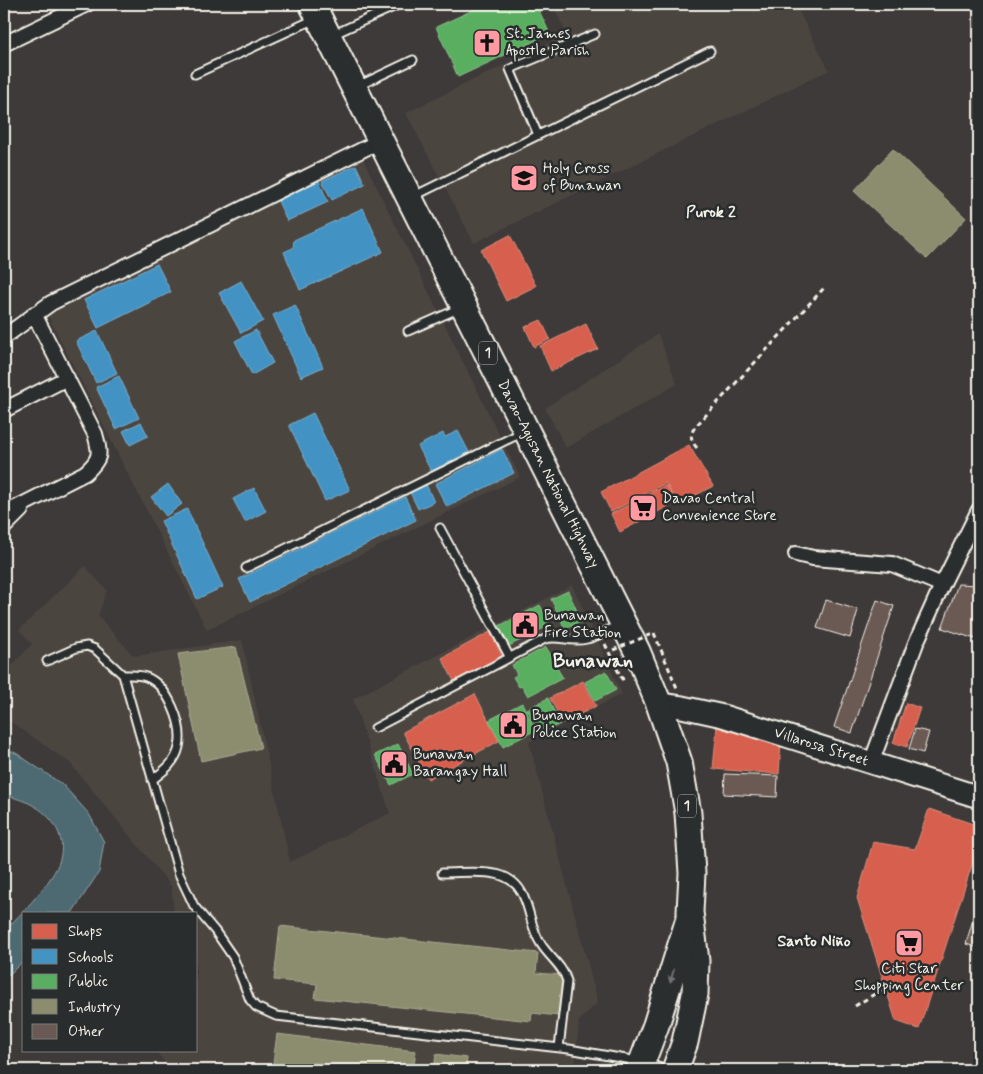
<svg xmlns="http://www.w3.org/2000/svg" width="983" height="1074" font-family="Mynerve,sans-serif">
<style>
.built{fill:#4c4441}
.water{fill:#4e6a73;stroke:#90a0a2}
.shops{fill:#d6604d;stroke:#df8c7c}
.schools{fill:#4393c3;stroke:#78afce}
.public{fill:#5aae61;stroke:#88c28a}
.industry{fill:#8c8c6e;stroke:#abaa93}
.building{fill:#6b5a53;stroke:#f4f1e8}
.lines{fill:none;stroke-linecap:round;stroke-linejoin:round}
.lane-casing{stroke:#f4f1e8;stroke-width:11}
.street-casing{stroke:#f4f1e8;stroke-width:18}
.primary-casing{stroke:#f4f1e8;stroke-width:25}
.highway-casing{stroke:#f4f1e8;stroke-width:29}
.path{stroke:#f4f1e8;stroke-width:3;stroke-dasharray:5 4;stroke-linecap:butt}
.lane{stroke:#2a2d2e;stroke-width:7}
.street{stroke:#2a2d2e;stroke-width:14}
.primary{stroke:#2a2d2e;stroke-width:21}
.highway{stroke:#2a2d2e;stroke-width:25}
.path-bridge{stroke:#f4f1e8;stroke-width:3;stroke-dasharray:5 4;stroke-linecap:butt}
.oneway{fill:#71726f}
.labels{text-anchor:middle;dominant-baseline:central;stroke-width:5;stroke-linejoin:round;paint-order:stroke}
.shield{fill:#2a2d2e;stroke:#b7b6b0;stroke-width:1}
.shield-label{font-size:14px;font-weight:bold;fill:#f4f1e8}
.poi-label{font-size:15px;fill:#f4f1e8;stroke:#2a2d2e;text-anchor:start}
.street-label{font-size:15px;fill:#f4f1e8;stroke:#2a2d2e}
.neighbourhood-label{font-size:16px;font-weight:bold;fill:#f4f1e8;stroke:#2a2d2e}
.district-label{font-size:20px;font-weight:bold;fill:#f4f1e8;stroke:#2a2d2e}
</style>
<rect width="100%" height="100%" fill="#3e3a39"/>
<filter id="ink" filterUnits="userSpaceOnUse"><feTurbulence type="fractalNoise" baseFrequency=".02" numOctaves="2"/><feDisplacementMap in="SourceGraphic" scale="10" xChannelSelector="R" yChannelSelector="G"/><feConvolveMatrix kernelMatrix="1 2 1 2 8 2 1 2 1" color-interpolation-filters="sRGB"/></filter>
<g filter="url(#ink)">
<path class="built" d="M552 4H795L829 70 474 243 406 113 567 34Z
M361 155 520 477 207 630 46 312Z
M658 334 677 384 566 448 545 408Z
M85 566 107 590 98 616 134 656 242 640 290 862 390 813 353 699 572 585 622 694 529 742 598 1002 579 1021 575 1070H170L155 1050H196V913H174L171 886 70 763 4 717V674L32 644 19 630Z"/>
<path class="water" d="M4 749 16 753 63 785 89 814 104 842 99 872 72 913H24V960L4 980V931C19 916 55 880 60 859 66 838 54 818 36 807 27 801 14 798 4 794Z"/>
<path class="shops" d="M510 235 536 286 506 301 481 250Z
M541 320 550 339 534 347 525 327Z
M586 324 598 349 551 371 540 346Z
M689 445 713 486 678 505 666 483 611 512 601 492Z
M666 485 676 502 620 532 611 514Z
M490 632 502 656 454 681 442 658Z
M583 681 596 706 563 723 550 698Z
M475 694 499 741 428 779 403 732Z
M906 703 920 708 907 747 893 743Z
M717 726 781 744 779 774 713 769Z
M929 809 979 826V843L919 1029 896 1021 857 898 873 842 915 849Z"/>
<path class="schools" d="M356 165 365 184 332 200 322 181Z
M319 181 328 202 287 221 277 199Z
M363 208 383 252 300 290 284 252 293 248 294 240Z
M157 264 171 292 98 328 84 300Z
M241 281 263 321 241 333 219 293Z
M295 305 323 367 301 377 273 315Z
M256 330 273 363 252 375 235 341Z
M97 331 117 373 96 383 76 341Z
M119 376 139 418 116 429 96 387Z
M313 413 350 490 325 501 289 425Z
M141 422 148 436 130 445 123 431Z
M458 431 469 452 431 471 418 446 443 433 445 437Z
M502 449 514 473 447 507 435 484Z
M425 482 434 502 418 509 409 490Z
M168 484 182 504 166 516 151 497Z
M254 488 266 511 245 522 233 499Z
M405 497 416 520 250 602 239 579Z
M187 509 223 587 197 599 161 521Z"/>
<path class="public" d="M486 4H536L550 34 458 77 436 27Z
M568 591 582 622 565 629 551 599Z
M540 605 550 625 509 646 499 626Z
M546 647 552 657 555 655 558 661 560 666 557 668 563 678 528 696 522 686 519 687 513 677 517 675 512 665Z
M606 671 616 690 595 701 585 682Z
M548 698 560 724 540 734 527 709Z
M522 703 536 730 503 747 489 720Z
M398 744 413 774 391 785 375 755Z"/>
<path class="industry" d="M893 149 966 218 927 259 854 191Z
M236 647 261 748 201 761 178 654Z
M280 926 538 953 536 973 562 975 558 1016 532 1013 531 1021 315 998 317 984 274 980Z
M277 1034 416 1051 413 1070H272Z
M436 1054 467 1058 466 1070H434Z"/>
<path class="building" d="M958 584 979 585V626L975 639 942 628Z
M826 600 858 610 850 638 817 628Z
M877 600 894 606 852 733 834 727Z
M915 729 929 732 923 753 909 749Z
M725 774 778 776 777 797 724 794Z
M979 898V948L966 944Z"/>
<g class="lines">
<defs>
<path id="lane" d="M332 35 400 4
M195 74 315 19
M358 86 413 60
M538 135 510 69 595 34
M414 196 710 51
M408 331 460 308
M440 528 509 656
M246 568 521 433
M47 661 76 648 87 646 95 649 123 675 179 874 194 906 215 931 233 957 250 1000 256 1007 276 1016 569 1049 643 1062 666 1070
M123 675C131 675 139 674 146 677 168 685 184 725 179 747 176 762 164 771 152 780
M375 728 545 639C556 636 564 640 576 640 591 641 606 631 620 624
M442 873C473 873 513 864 525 900 531 915 532 931 541 944 549 957 563 966 567 981L559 1048"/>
<path id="street" d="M4 44 87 4
M4 337 51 303 382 140
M4 410 67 378
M4 514 85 473C101 459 101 454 95 434L34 314
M4 527 21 510
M796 554 813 558 892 564 942 585
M871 763 916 643 942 585 979 510"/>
<g id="primary">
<path id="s1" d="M659 704 682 707 723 716 979 797"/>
</g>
<g id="highway">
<path id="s2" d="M312 4 637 651 659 704 679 762 688 813 692 873 690 912 696 961 695 994 685 1042 675 1070"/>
<path d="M639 1070 656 1025 688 922"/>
</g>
</defs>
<use href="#lane" class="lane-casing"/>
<use href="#street" class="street-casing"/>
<use href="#primary" class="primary-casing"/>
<use href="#highway" class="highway-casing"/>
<path class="path" d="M697 448C691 441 689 435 695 427L824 288
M654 633 677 688
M605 644 622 679 625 678
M855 1006 886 987"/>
<use href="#lane" class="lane"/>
<use href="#street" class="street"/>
<use href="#primary" class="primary"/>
<use href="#highway" class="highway"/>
<path class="path-bridge" d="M613 650 654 633"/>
</g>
<defs><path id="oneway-solid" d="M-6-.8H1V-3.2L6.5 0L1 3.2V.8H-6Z" transform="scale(1.25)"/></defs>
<use class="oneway" href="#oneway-solid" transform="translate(672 976) rotate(106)"/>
</g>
<defs>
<symbol id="church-square" viewBox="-11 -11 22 22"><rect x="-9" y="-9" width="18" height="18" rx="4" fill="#ff9aa2" stroke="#2a2d2e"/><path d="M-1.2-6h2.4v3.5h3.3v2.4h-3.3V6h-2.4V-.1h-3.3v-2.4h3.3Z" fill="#111"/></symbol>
<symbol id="school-square" viewBox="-11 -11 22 22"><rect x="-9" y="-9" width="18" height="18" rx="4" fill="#ff9aa2" stroke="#2a2d2e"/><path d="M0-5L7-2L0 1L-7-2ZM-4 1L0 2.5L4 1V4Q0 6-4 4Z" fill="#111"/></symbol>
<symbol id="supermarket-square" viewBox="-11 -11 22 22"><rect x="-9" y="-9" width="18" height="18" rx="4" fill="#ff9aa2" stroke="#2a2d2e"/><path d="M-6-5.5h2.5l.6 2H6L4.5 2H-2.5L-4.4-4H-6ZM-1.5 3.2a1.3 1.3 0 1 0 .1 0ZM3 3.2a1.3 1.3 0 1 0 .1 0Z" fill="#111"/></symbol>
<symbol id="civic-square" viewBox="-11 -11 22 22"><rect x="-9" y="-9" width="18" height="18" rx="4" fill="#ff9aa2" stroke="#2a2d2e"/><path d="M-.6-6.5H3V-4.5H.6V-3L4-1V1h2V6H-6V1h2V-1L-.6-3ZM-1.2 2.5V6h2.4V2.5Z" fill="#111"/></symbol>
</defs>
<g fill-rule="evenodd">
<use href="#church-square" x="471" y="27" width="32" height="32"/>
<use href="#school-square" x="508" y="162" width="32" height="32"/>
<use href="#supermarket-square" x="627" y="492" width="32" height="32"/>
<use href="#civic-square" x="509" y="609" width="32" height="32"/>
<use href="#civic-square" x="497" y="709" width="32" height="32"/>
<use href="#civic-square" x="378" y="748" width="32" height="32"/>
<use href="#supermarket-square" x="893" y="927" width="32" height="32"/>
</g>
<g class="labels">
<g class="shield">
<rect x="479" y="341.5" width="18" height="23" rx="4"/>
<rect x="678" y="794.5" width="18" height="23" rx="4"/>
</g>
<g class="shield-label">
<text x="488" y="353">1</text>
<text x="687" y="806">1</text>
</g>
<g class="poi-label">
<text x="506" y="34">St. James<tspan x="506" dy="17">Apostle Parish</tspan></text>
<text x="543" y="169">Holy Cross<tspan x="543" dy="17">of Bunawan</tspan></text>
<text x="662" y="499">Davao Central<tspan x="662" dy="17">Convenience Store</tspan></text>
<text x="544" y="616">Bunawan<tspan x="544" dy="17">Fire Station</tspan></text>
<text x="532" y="716">Bunawan<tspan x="532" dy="17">Police Station</tspan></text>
<text x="413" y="755">Bunawan<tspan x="413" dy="17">Barangay Hall</tspan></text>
<text x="909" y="969" text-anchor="middle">Citi Star<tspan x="909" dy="17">Shopping Center</tspan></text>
</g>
<g class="street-label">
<text stroke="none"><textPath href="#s2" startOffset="526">Davao-Agusan National Highway</textPath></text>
<text stroke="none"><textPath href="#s1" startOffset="168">Villarosa Street</textPath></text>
</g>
<g class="neighbourhood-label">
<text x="711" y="212">Purok 2</text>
<text x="814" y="941">Santo Niño</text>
</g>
<g class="district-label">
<text x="593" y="661">Bunawan</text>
</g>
</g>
<rect width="983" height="1074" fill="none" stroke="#2a2d2e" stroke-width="20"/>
<rect x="10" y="10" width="963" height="1054" fill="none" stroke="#f4f1e8" stroke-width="2" filter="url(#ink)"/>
<rect x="22" y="912" width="175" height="140" fill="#2a2d2e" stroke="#7b7b78"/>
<rect x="32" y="924" width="25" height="15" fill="#d6604d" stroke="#7b7b78"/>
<text x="68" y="936" font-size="15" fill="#f4f1e8">Shops</text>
<rect x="32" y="949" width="25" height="15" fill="#4393c3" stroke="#7b7b78"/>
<text x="68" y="962" font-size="15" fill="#f4f1e8">Schools</text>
<rect x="32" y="974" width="25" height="15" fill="#5aae61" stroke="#7b7b78"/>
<text x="68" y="986" font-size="15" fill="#f4f1e8">Public</text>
<rect x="32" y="999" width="25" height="15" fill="#8c8c6e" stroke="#7b7b78"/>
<text x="68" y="1012" font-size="15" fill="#f4f1e8">Industry</text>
<rect x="32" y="1024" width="25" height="15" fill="#6b5a53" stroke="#7b7b78"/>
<text x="68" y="1036" font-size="15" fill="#f4f1e8">Other</text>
</svg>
